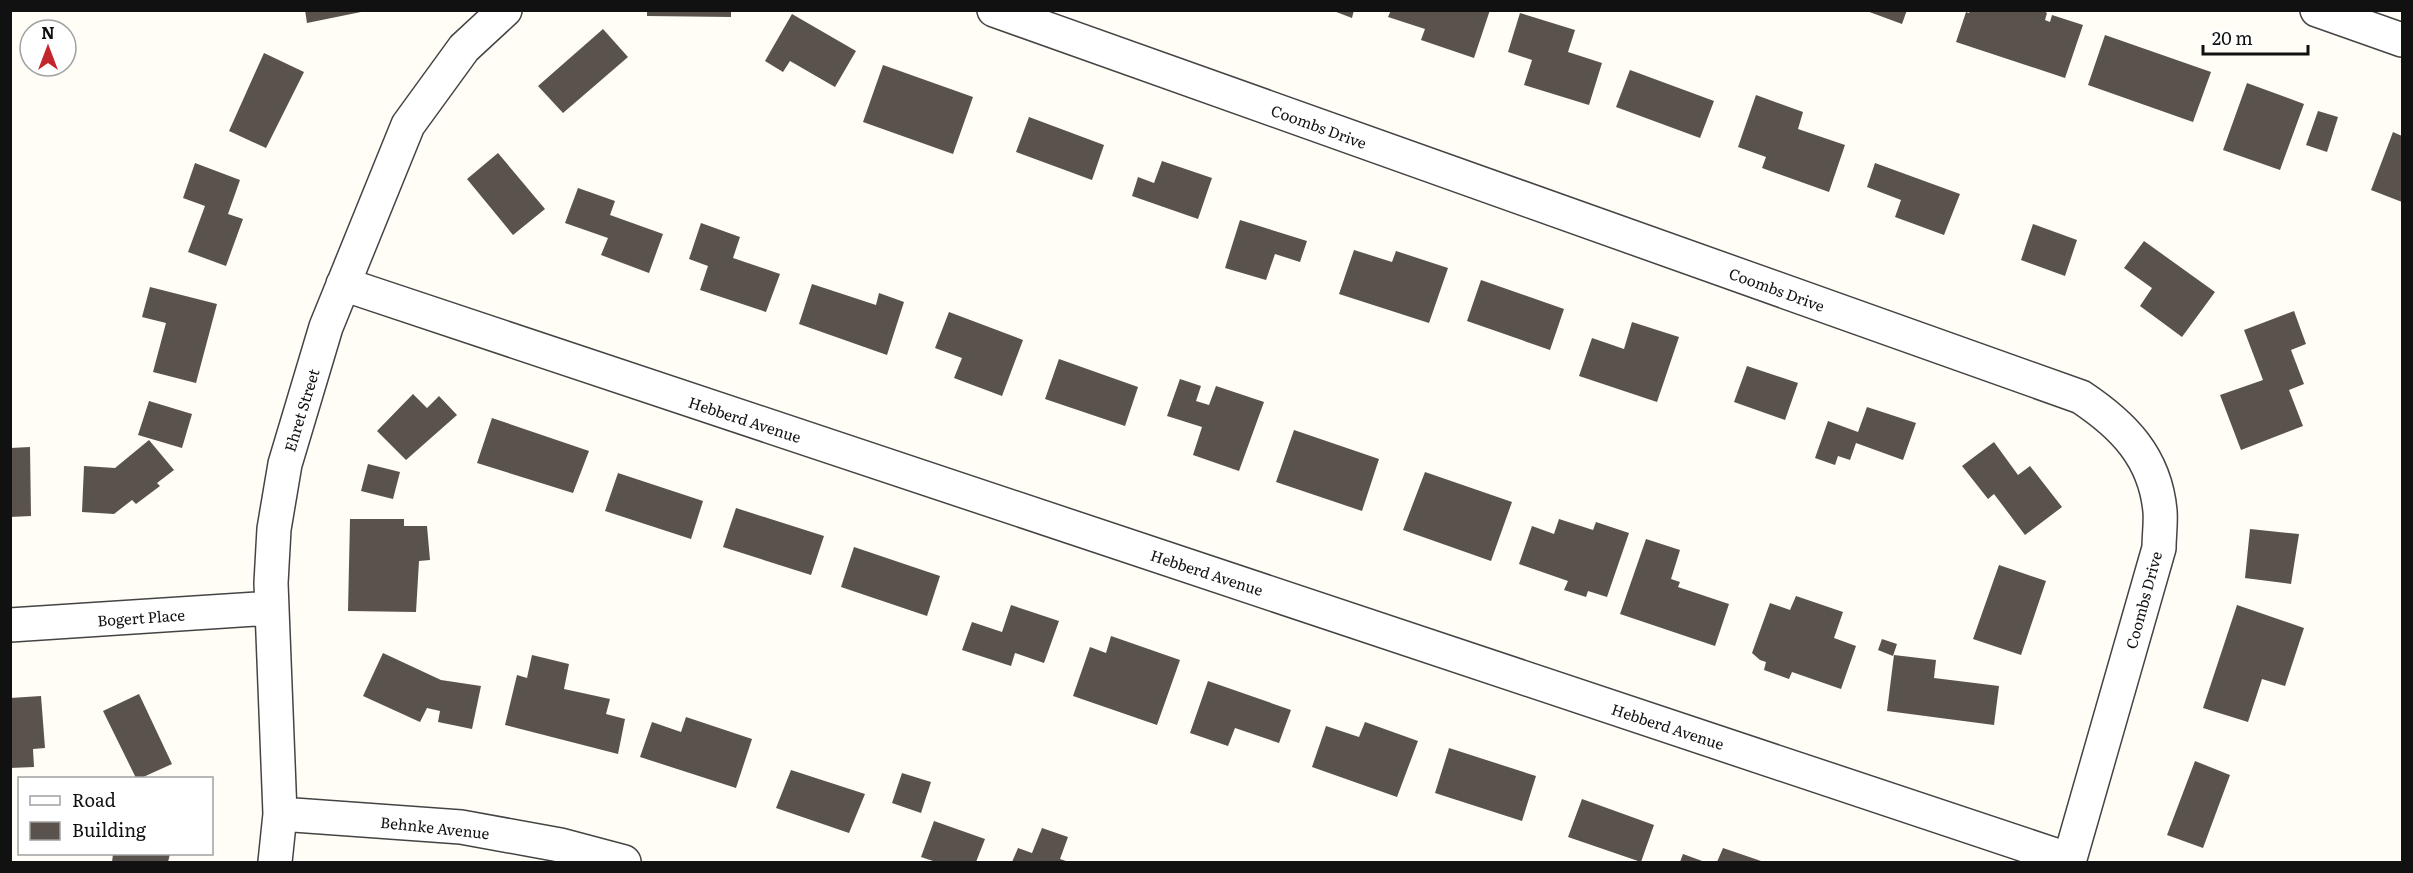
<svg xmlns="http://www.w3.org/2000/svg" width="2413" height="873" font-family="Literata,serif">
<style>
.building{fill:#5a524d}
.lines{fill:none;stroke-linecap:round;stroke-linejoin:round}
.street-casing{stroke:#444;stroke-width:36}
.street{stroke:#fff;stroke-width:33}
.labels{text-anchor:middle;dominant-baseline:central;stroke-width:6;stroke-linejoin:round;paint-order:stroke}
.street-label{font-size:15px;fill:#111;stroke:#fff}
</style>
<rect width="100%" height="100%" fill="#fffdf5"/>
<path class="building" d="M305 10H361V12L307 23Z
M647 10H731V17L647 16Z
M1331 10H1354L1352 18Z
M1391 10H1490L1474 58 1421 40 1425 29 1388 17Z
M1864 10H1907L1902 24Z
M1970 10H2042L2047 13 2045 20 2050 22 2052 15 2083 25 2065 78 1956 42 1966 12 1969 13Z
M1520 13 1575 30 1568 52 1602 63 1589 105 1524 85 1532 60 1508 52Z
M792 14 856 51 835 87 790 61 783 72 765 61Z
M603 29 628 57 563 113 538 86Z
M2105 35 2211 72 2193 122 2088 85Z
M264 53 304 72 266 148 229 131Z
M883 65 973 97 953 154 863 122Z
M1630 70 1714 101 1700 138 1616 107Z
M2247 83 2304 104 2280 170 2223 150Z
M1756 95 1803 112 1798 129 1845 145 1829 192 1762 168 1766 157 1738 147Z
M2318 111 2338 117 2327 152 2306 145Z
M1029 117 1104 145 1092 180 1016 152Z
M2393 132 2402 136V202L2371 190Z
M498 153 545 209 513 235 467 179Z
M1162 161 1212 178 1198 219 1132 196 1138 177 1154 183Z
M195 163 240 180 228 214 243 219 226 266 188 252 205 206 183 198Z
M1875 163 1960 194 1944 235 1895 217 1901 200 1867 187Z
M578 188 615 201 610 215 663 234 649 273 601 255 608 238 565 223Z
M1240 220 1307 241 1300 262 1275 254 1266 280 1225 268Z
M701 223 740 237 733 258 780 274 766 312 700 290 708 266 689 259Z
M2033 224 2077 240 2065 276 2021 260Z
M2144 241 2215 292 2182 337 2140 306 2152 288 2124 268Z
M1354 250 1392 262 1396 251 1448 268 1429 323 1339 294Z
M1481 280 1564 309 1550 350 1467 321Z
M812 284 876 305 879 293 904 302 887 355 799 324Z
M150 287 217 304 196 383 153 372 166 323 142 317Z
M2294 311 2306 344 2291 350 2304 384 2289 390 2303 426 2241 450 2220 395 2263 380 2244 330Z
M949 312 1023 340 1002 396 954 378 962 358 935 348Z
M1632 322 1679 337 1657 402 1579 376 1592 338 1624 349Z
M1059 359 1138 387 1125 426 1045 399Z
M1747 366 1798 383 1785 420 1734 402Z
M1180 379 1201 386 1196 401 1209 405 1216 386 1264 402 1239 471 1193 455 1202 427 1167 416Z
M413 394 427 408 439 396 457 415 406 460 377 431Z
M149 401 192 414 182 448 138 435Z
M1867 407 1916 423 1903 460 1856 443 1850 460 1838 456 1835 465 1815 458 1828 421 1858 432Z
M492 418 589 451 573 493 477 463Z
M1294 430 1379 459 1362 511 1276 482Z
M149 440 174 470 157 483 160 486 136 504 132 500 114 514 82 512 84 466 115 468Z
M1994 442 2018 475 2030 466 2062 507 2025 535 1994 494 1988 499 1962 466Z
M30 447 31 516 10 517V448Z
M368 464 400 472 393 499 361 491Z
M1425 472 1512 502 1491 561 1403 530Z
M618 473 703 501 691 539 605 511Z
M736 508 824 536 811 575 723 547Z
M350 519H404V526H427L430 560 419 561 416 612 348 611Z
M1559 519 1593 530 1596 522 1629 533 1607 597 1588 591 1586 597 1564 590 1568 581 1519 564 1532 526 1554 534Z
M2250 529 2299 534 2291 584 2245 578Z
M1646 539 1680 550 1671 579 1680 582 1678 587 1729 604 1715 646 1620 614Z
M854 547 940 576 927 616 841 587Z
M1999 565 2046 581 2021 655 1973 639Z
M1796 596 1843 612 1834 638 1856 646 1841 689 1792 672 1789 679 1764 670 1766 662 1760 660 1752 653 1770 603 1790 610Z
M1011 605 1059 621 1044 663 1015 653 1011 666 962 650 972 622 1002 632Z
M2237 605 2304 628 2285 686 2262 679 2248 722 2203 708Z
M1111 636 1180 660 1157 725 1073 696 1090 647 1106 653Z
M1882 639 1897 644 1893 656 1878 650Z
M383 653 441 680 481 686 472 729 438 722 440 711 427 708 420 722 363 696Z
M532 655 569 664 564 689 610 699 606 714 625 719 618 754 505 725 517 675 527 678Z
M1894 655 1936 660 1934 678 1999 686 1994 725 1887 711Z
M1208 681 1291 710 1279 743 1235 728 1228 746 1190 733Z
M139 694 172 764 141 778H136L103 711Z
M41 696 45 748 33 749 34 767 10 768V698Z
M686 717 752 739 736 788 640 757 652 722 681 732Z
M1365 722 1418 741 1397 797 1312 767 1326 726 1359 737Z
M1449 748 1536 776 1522 821 1435 793Z
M2195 761 2230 775 2203 848 2167 835Z
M791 770 865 794 849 833 776 808Z
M902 773 931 782 921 813 892 803Z
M1582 799 1654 825 1641 862 1568 837Z
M934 821 985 839 976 862H936L921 857Z
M1042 828 1068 837 1060 859 1069 862H1012L1018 848 1032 853Z
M1723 848 1764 862H1717Z
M113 854H170L168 862H112Z
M1683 854 1705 862H1680Z"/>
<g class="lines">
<defs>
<path id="street" d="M994 10 2081 397C2123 425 2155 457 2160 511 2161 523 2159 536 2159 548L2069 862
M2317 10 2402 40
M343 284 2070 860
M10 625 272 608
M280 814 461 827 560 845 624 862
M275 862 280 814 271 583 274 529 285 464 326 327 408 125 464 48 505 10"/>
</defs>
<use href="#street" class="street-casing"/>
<use href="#street" class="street"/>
</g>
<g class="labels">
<g class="street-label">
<text transform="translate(1319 126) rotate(20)">Coombs Drive</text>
<text transform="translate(1777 289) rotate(20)">Coombs Drive</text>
<text transform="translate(301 410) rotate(-73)">Ehret Street</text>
<text transform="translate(745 419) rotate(18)">Hebberd Avenue</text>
<text transform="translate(1207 572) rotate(18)">Hebberd Avenue</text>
<text transform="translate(2143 600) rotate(-75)">Coombs Drive</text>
<text transform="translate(141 617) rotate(-4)">Bogert Place</text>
<text transform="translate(1668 726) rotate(18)">Hebberd Avenue</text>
<text transform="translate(435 827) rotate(6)">Behnke Avenue</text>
</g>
</g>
<rect width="2413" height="873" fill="none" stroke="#111111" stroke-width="24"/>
<rect x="18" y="777" width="195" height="78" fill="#ffffff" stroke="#a0a0a0" stroke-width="1.5"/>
<rect x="30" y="796" width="30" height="9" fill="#ffffff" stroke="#a0a0a0" stroke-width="1.5"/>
<text x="72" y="807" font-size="18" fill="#111111">Road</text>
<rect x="30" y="822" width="30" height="18" fill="#5a524d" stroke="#a0a0a0" stroke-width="1.5"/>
<text x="72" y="837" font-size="18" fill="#111111">Building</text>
<g transform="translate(48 48)"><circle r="28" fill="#ffffff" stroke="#a0a0a0" stroke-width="1.5"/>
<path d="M0-4.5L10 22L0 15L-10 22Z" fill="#c4262e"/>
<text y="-9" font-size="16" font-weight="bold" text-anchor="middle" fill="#111111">N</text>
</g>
<path d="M2203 45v9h105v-9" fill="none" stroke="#111111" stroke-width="3"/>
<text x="2212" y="45" font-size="18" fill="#111111" stroke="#ffffff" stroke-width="4.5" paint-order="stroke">20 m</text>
</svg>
